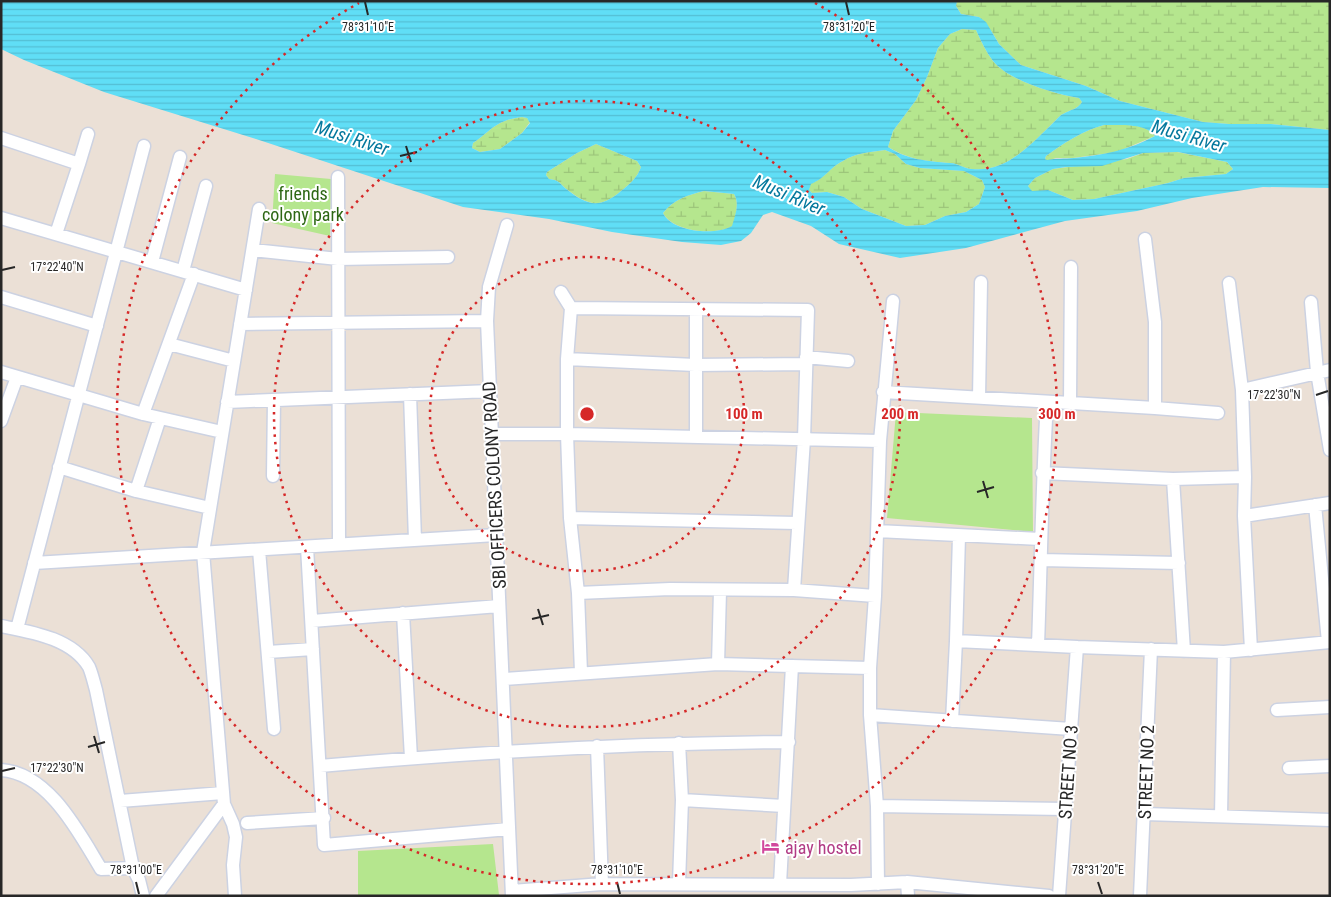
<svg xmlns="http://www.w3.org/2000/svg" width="1331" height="897" font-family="'Roboto Condensed',sans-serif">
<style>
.green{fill:#b5e68e}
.wetland{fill:url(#wetland-marsh)}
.water{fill:url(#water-rules);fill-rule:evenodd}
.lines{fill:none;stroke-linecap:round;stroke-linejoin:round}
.minor-casing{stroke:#ccd2e2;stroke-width:15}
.minor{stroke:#fff;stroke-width:12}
.ticks{fill:none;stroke:#272727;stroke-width:2}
.ring{fill:none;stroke:#d62828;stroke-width:2.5;stroke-dasharray:2.5 5}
.labels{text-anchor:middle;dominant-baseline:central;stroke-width:4;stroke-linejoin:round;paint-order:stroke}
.park-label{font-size:18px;fill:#2d6714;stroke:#fff}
.street-label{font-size:18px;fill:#272727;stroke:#fff}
.hotel-label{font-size:18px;fill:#b23c85;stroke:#fff;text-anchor:start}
.water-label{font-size:19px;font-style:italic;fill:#04789d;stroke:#fff}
.ticks-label{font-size:12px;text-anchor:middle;fill:#272727;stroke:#fff;stroke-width:4;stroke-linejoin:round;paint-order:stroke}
.centre{fill:#d62828;stroke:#fff;stroke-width:2.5}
.ring-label{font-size:15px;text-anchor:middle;font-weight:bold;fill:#d62828;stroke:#fff;stroke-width:4;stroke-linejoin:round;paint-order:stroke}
</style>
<defs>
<pattern id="wetland-marsh" width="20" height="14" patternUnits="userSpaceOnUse" patternTransform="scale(1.25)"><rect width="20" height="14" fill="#b5e68e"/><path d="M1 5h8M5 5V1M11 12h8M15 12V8" fill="none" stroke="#9cc57a"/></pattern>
<pattern id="water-rules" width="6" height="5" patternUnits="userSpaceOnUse" patternTransform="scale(1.25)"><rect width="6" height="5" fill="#60def6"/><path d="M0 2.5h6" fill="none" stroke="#53bed3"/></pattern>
</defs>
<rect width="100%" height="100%" fill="#ebe0d6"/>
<path class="green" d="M275 174 331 179 330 236 272 223Z
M896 412 1032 418 1033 532 887 518Z
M493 844 499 895 358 896V851Z"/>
<path class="wetland" d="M957 1H1330V130L1271 124H1229L1203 122 1120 101 1086 86 1021 65 999 44 992 32 979 17 961 14 956 6Z
M962 29 976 30C981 41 986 52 993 61 1009 81 1055 94 1079 98L1082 102C1077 110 1071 109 1063 114 1060 115 1057 119 1055 121 1032 143 1007 173 972 169 964 169 958 163 950 163 925 161 910 160 888 147L893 131 916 100 927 77 938 48 950 34Z
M522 117 527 118 530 122 522 133 500 149 480 152 472 148 473 143C484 136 493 125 505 121 510 119 516 118 522 117Z
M1104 125C1119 125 1146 122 1155 136L1117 152 1073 158H1056L1047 161 1045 159 1046 156C1064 143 1082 131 1104 125Z
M596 144 637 161 641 167C637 178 630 184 621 191 599 210 587 205 565 188 559 182 558 180 549 179L546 175 547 172 577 153Z
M885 150 895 154 906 164 920 168 964 171 982 180 985 187 979 204 966 212 945 216 925 225 906 226 862 209 844 197 827 192 812 193 809 190 810 184C827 177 829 168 843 161 855 153 871 152 885 150Z
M1177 152 1227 162 1233 169 1226 174 1184 178 1168 183 1094 199 1073 200 1048 190 1032 192 1028 186 1035 178 1053 169 1127 159 1143 153Z
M704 191 734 194C740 204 735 216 733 226 715 236 673 232 663 213 674 199 688 195 704 191Z"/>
<path class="water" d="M1 1H957L956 6 961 14 979 17 986 22 999 44 1021 65 1086 86 1120 101 1203 122 1229 124H1271L1330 130V188L1263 187 1192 198 1137 211 1065 221 966 248 900 258 839 244 811 226 772 212 763 215 751 233 741 241 721 245 682 242 612 232 549 219 463 207 256 139 104 92 24 60 1 49ZM962 29 976 30C981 41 986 52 993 61 1009 81 1055 94 1079 98L1082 102C1077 110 1071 109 1063 114 1060 115 1057 119 1055 121 1032 143 1007 173 972 169 964 169 958 163 950 163 927 161 908 160 888 147L893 131 916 100 927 77 938 48 950 34ZM522 117 527 118 530 123 522 133 500 149 480 152 472 148 473 143C484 136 493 125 505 121 510 119 516 118 522 117ZM1104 125C1119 125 1147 123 1155 136 1129 150 1103 155 1074 158 1064 159 1056 158 1047 160L1045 159 1046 156C1064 143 1082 131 1104 125ZM596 144 637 161 641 167C637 178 630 184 621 191 599 210 586 205 565 188 559 182 558 180 549 179L546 175 547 172 577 153ZM885 150 895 154 906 164 920 168 964 171 982 180 985 187 979 204 966 212 945 216 925 225 906 226 862 209 844 197 827 192 812 193 809 190 811 184C827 177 829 168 843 161 855 153 871 152 885 150ZM1178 152 1227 162 1233 169 1226 174 1184 178 1168 183 1094 199 1073 200 1048 190 1032 191 1028 186 1035 178 1053 169 1066 167 1102 166 1143 153ZM704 191 734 194C740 204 735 216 732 226 715 236 672 232 663 213 674 199 688 195 704 191Z"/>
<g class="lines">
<defs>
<path id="minor" d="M1 138 79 164 88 134
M338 177 339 544
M1 218 246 290
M507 225 489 287 487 321 512 896
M56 234 79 164
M253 250 338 259 448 257
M152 262 180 157
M183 271 206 186
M1229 283 1242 390 1245 477 1244 516 1251 650
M561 292 571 308
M1 297 97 326
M1311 302 1317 372 1330 450
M240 324 487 321
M169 344 234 361
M806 357 848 361
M567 359 695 365 805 364
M1 372 143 414 222 432
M1242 390 1330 370
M883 392 1155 408V322L1145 239
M410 394 415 540
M979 398 981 282
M227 402 490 391
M1070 403 1071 267
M1155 408 1218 413
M143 414 194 274
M1 421 17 377
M492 434H567L880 441
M696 436V309
M59 467 136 491 210 508
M1042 473 1173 479 1245 477
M273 476 274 400
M1173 479 1184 651
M136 491 160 418
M1315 505 1328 642
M1244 516 1330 503
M570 518 797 523
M877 531 1040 539
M307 547 324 845 509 829
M259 550 274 729
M1041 560 1179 563
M34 563 496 535
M578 593 670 589 794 590 875 596
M403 613 411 758
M312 621 499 606
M1 626C31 632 72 638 89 667 92 674 94 683 96 690L133 868 139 880 143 896
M17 629 144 146
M956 641 1077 647 1224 652 1330 642
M1038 645C1041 564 1042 483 1047 402
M268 652 313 649
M718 664 720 591
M581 673 578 593 570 518 567 434V359L571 308 808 310 804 439 794 590
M503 679 718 664 870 668
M1277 710 1330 707
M870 715 1071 729
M952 721 956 641 959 536
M597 746 602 884
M320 766C476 752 632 743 789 742
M1289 768 1330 766
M1 770C49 773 79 833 101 869L133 868
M682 800 784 806
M120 801 223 793
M877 806 1065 809
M1145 814 1330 820
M1221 816 1224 652
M247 823 324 818
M907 882 908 896
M679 883 682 800 679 743
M780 884 792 666
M878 884 877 806 870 715V668L875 596 880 441 893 301
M512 891 602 884 851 885 907 882 1049 896
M156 896 224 804
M235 896 233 865 236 837 233 824 224 804 203 552 259 209
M1059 896 1077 647
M1140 896 1151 649"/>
</defs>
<use href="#minor" class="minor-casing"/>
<use href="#minor" class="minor"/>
</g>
<path class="ticks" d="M365 2 368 15M846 2 849 15M406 146 411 162M400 156 417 152M2 270 15 267M1316 395 1328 391M983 481 988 498M977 492 994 487M538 609 543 625M532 619 549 615M94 736 99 753M88 747 105 742M2 771 15 768M136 882 139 894M617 882 620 894M1098 882 1102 894"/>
<g class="ring">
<circle cx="587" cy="414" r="157"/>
<circle cx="587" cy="414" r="313"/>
<path d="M815 3A470 470 0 1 1 359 3"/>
</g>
<defs>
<symbol id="hotel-bare" viewBox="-9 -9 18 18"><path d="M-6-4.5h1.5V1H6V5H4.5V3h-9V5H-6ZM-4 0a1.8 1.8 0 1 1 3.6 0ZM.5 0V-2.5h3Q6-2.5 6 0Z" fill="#d1479c" stroke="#fff" stroke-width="2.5" paint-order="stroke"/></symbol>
</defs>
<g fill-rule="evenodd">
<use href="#hotel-bare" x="758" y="834" width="25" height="25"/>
</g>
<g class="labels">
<g class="park-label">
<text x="303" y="193">friends<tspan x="303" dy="21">colony park</tspan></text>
</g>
<g class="street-label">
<text transform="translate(494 485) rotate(-93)">SBI OFFICERS COLONY ROAD</text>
<text transform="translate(1068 772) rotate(-86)">STREET NO 3</text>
<text transform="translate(1146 772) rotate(-88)">STREET NO 2</text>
</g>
<g class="hotel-label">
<text x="785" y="847">ajay hostel</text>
</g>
<g class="water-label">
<text transform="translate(1189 136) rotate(16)">Musi River</text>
<text transform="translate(352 138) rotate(18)">Musi River</text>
<text transform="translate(789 195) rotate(23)">Musi River</text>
</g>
</g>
<g class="ticks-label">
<text x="368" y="31">78°31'10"E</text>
<text x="849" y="31">78°31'20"E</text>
<text x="57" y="271">17°22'40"N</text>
<text x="1274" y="399">17°22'30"N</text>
<text x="57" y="772">17°22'30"N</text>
<text x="136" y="874">78°31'00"E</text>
<text x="617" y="874">78°31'10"E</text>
<text x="1098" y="874">78°31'20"E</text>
</g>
<circle cx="587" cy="414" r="8" class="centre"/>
<g class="ring-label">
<text x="744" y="419">100 m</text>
<text x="900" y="419">200 m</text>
<text x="1057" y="419">300 m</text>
</g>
<rect width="1331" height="897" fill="none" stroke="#272727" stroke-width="5"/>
</svg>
